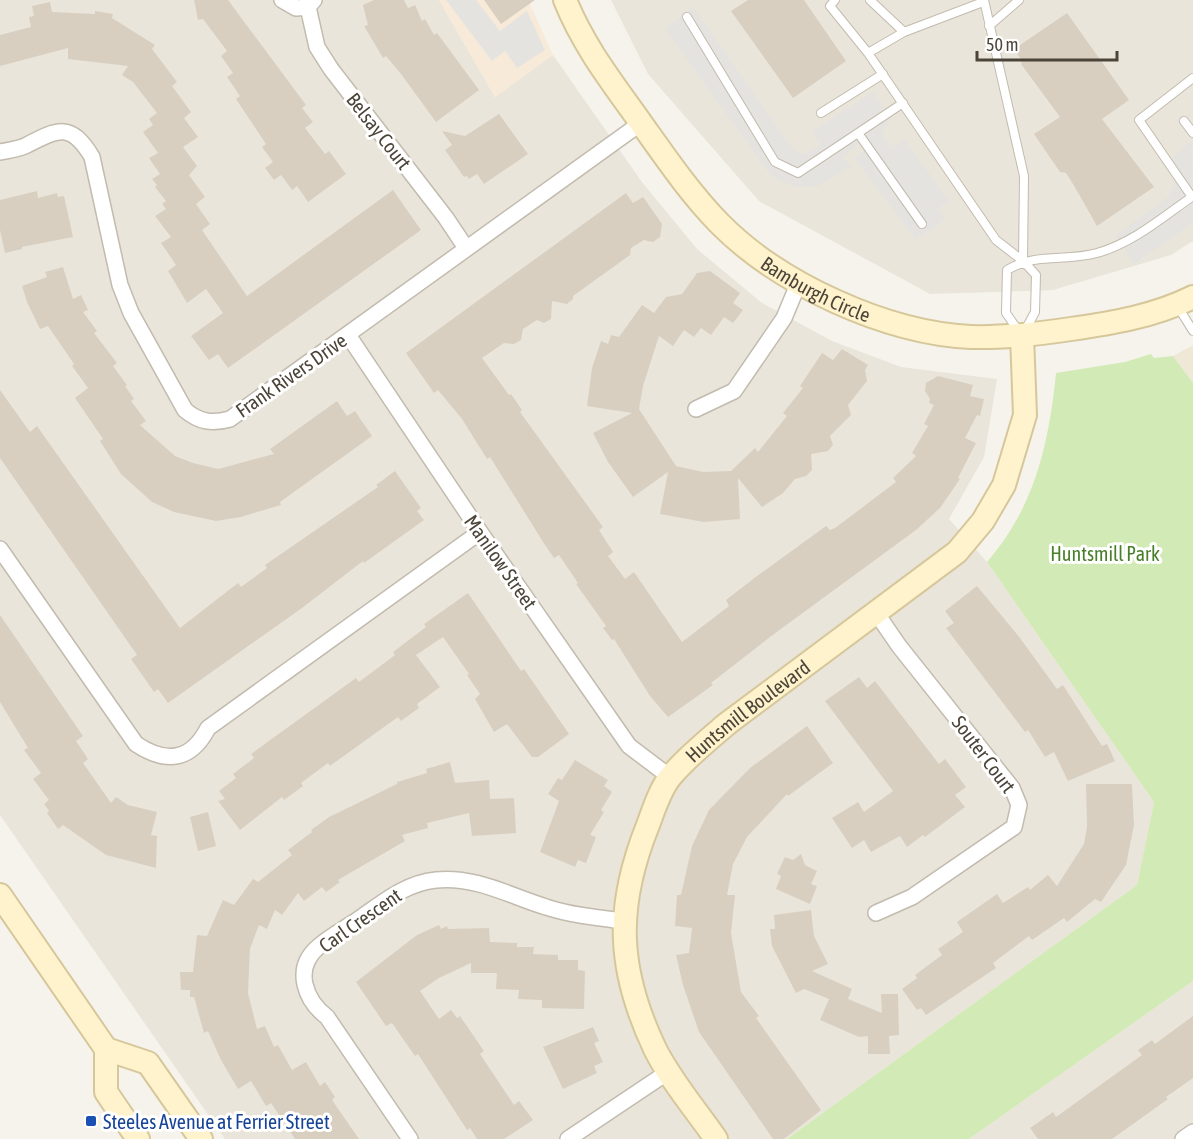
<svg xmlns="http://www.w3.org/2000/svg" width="1193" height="1139" font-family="'Asap Condensed',sans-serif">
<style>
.residential{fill:#eae5da}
.commercial{fill:#f7ead8}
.education{fill:#efe8d6}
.green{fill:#d2eab5}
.parking{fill:#e5e3e0}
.building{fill:#d8cfc1}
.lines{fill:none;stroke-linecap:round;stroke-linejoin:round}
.lane-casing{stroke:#c2bbae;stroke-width:10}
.street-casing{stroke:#c2bbae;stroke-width:18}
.secondary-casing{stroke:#d6c79b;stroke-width:26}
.lane{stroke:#fff;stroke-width:8}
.street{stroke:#fff;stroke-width:15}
.secondary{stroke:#fff3cd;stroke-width:22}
.transit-dot{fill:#1a4fb4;stroke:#fff;stroke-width:2}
.labels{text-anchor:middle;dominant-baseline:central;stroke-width:6;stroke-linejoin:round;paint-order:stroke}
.street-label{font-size:20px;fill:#4b4439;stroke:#fff}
.park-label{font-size:20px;fill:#4a7f2a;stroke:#fff}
.transit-label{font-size:20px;fill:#164399;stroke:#fff;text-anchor:start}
</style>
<rect width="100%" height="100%" fill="#f6f3ec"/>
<path class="residential" d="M0 0H439L495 97 553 55 642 182 697 249 762 303 832 341 901 367 997 379 984 457 949 519 987 562 1154 802 1137 885 787 1139H225L0 815Z
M611 0H1193V241L1171 255 1053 290 930 294 759 201 648 74Z
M1193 981V1139H969Z"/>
<path class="commercial" d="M439 0H528L553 55 495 97Z"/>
<path class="education" d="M1193 345V383L1173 356Z"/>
<path class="green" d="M1151 354 1154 358 1173 356 1193 383V981L969 1139H787L1137 885 1154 802 987 562C1035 507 1049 443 1056 373L1125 362Z"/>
<path class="parking" d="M446 0H476L500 31 527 11 545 50 517 68 505 51 492 61Z
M693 7 796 153 804 154 820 145 812 132 873 91 891 119 882 133 892 147 905 140 949 201 938 209 946 219 916 240 854 158 865 150 859 144 843 157 851 167 816 187H795L771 176 665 29Z
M1192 140 1193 223 1134 264 1116 235 1168 197 1176 181 1165 165Z"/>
<path class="building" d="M194 0H228L306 105 302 108 313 122 305 128 325 154 329 151 346 174 308 202 297 186 292 190 281 175 274 180 265 168 273 162 262 147 266 144 236 99 240 96 227 77 233 73 221 56 227 51 203 19 198 20Z
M374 0H404L408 8 415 5 422 21 425 19 434 35 437 33 479 90 436 122 401 74 386 56 383 58 364 26 368 25 363 5Z
M484 0H535L501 24Z
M748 0H804L846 61 793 98 731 11Z
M50 2 52 12 95 14V11L113 14 112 18 155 45 152 49 177 82 172 86 191 112 184 118 198 137 183 147 197 166 189 175 205 197 196 204 210 224 202 230 247 296 393 190 421 230 228 368 218 354 209 360 191 336 223 313 206 289 187 303 168 271 176 265 161 243 171 237 155 216 166 209 162 204 166 201 155 187 157 185 152 179 160 174 149 158 158 153 143 132 153 125 149 119 157 113 133 82 122 75 128 66 68 59V48L0 66V35L31 27 29 17 34 16 32 6Z
M1067 13 1129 100 1102 119 1154 187 1097 226 1073 184 1066 173 1060 172 1034 134 1060 117 1021 64 1022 61 1014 49Z
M499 114 528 154 484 184 477 174 469 179 467 176 464 177 445 150 452 145 442 131 465 136Z
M37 191 38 198 57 193 58 197 64 196 73 237 22 247V249L5 253 0 230V200Z
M626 193 633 203 643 197 646 201 662 224 660 237 653 242 644 240 631 248 630 255 573 296V299L567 304 552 301 551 319 544 323 537 320 523 329 521 340 514 344 504 343 482 358 509 395 511 394 522 410 520 412 603 527 599 530 613 552 608 556 625 579 634 572 682 642 729 606 726 600 753 579 826 526 830 530 835 528 896 482 893 478 916 456 912 453 928 426 924 424 934 405 929 403 930 399 925 391 926 383 938 376 973 385 970 396 984 399 980 416 977 415 965 438 976 443 958 478 960 479 940 508 916 530 770 637 711 683 713 685 668 717 650 696 614 639 612 640 603 628 606 626 576 584 578 583 559 555 554 558 545 545 490 457 487 459 462 419 438 390 434 393 406 353Z
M63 267 73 299 81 295 88 310 83 312 97 331 94 333 117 363 113 366 127 385 125 386 134 399 131 401 146 421 140 425 175 456 193 463 218 469 274 454 270 449 337 401 347 416 355 411 372 436 280 502 281 505 241 517 216 521 174 512 152 502 121 474 100 441 103 439 75 398 88 388 72 366 74 364 48 326 40 329 27 302 22 286 47 277 45 272Z
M710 271 740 293 733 303 743 310 733 323 724 317 711 335 701 328 694 337 684 330 673 346 659 336 643 386 639 409 676 466 703 472 731 471 755 448 758 452 787 416 783 413 803 388 800 386 822 353 833 360 842 349 868 365 865 370 867 381 848 405 851 415 830 436 833 445 828 451 811 454 812 470 806 476 795 479 783 493 762 507 738 478 740 519 704 522 660 514 668 472 633 497 608 462 593 433 632 413 587 406 592 368 601 341 608 344 611 335 619 337 642 305 654 313 666 297 682 294 697 273Z
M0 390 30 432 37 426 180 628 238 583 241 587 267 568 265 565 378 487 376 485 395 471 421 508 417 511 424 520 364 563 363 561 302 608 168 703 158 689 154 692 131 659 137 655 0 458Z
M977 586 1020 638 1057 689 1063 685 1102 746 1107 744 1115 761 1068 781 1054 752 1045 757 1028 730 1025 732 946 628 954 623 945 611Z
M468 593 521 671 524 669 569 734 538 757H532L507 724 494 732 475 699 480 694 467 675 469 674 443 637 416 655 440 687 417 704 419 708 401 721 398 717 330 766 328 763 301 783 303 786 284 800 282 797 240 830 218 801 225 799 219 791 236 778 233 774 254 758 251 754 356 678 359 682 395 655 393 652 426 627 424 624Z
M0 615 83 736 76 741 88 759 83 763 111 803 116 797 128 805 157 812 151 835 157 836 156 868 106 855 63 825 58 829 47 813 49 811 44 804 49 800 33 779 41 773 24 750 28 748 0 702Z
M859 677 867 688 875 681 939 764 945 759 966 787 955 795 965 807 925 837 923 835 907 847 900 836 871 852 864 840 852 848 832 818 858 802 864 812 893 791 825 701Z
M807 726 833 763 788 796 787 794 747 837 733 864 727 895H735L731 933 741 992 759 1016 756 1018 821 1110 784 1139H773L699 1032 683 985 676 955 689 953 692 928 675 926 677 895H681L692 846 709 810 750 768Z
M575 760 608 780 604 786 612 792 601 810 604 812 590 835 596 837 586 863 578 860 575 867 540 852 559 801 548 794 558 778 562 780Z
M450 762 455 783 489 780 490 799 514 798 516 833 472 836 469 813 427 823 428 828 402 835 405 841 338 880 340 882 326 892 322 887 304 901 298 893 282 915 275 910 267 929 259 925 250 949 248 993 257 1029 265 1026 274 1047 278 1045 292 1070 306 1062 320 1086 325 1082 335 1097 332 1100 359 1139H295L271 1103 266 1106 251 1081 238 1089 221 1060 208 1031 204 1033 194 997H190V990H181L180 972H193L197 935 207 936 223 900 234 905 253 879 258 882 292 855 288 850 312 832 311 830 329 817 397 784V782L427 773 426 769Z
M1086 784H1132L1134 825 1126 865 1101 902 1095 899 1067 922 1064 918 1032 940 1029 936 993 963 996 968 926 1015 921 1008 917 1010 902 989 917 978 915 975 942 955 938 949 963 932 957 922 997 894 1003 903 1028 887 1030 890 1048 875 1057 886 1084 844 1087 827Z
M208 812 216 846 198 851 190 817Z
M801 854 805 865 817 871 811 884 817 886 810 904 776 889 781 876 777 874 785 857 793 860Z
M811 910 814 936 828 964 812 971 852 989 848 999 882 1013 881 994H898L899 1035 889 1036 890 1054H868V1036L859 1037 820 1020 829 999 804 989 796 993 772 946 770 929H775L774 915Z
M439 925 441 929 447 926 448 929 489 928 490 942 517 943V947H534L533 954 558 955V960H578V970L585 971 584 1009 542 1008V1000L518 999 519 990 496 989 497 973H471V963L439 978 420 991 439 1019 451 1010 457 1018 460 1016 484 1051 480 1054 514 1105 519 1101 533 1120 504 1139H477L470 1128 467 1130 418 1054 415 1056 392 1023 386 1026 356 982 417 935Z
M1193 1016V1078L1166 1097 1168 1099 1112 1139H1038L1030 1128 1053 1112 1056 1117 1142 1055 1138 1050 1152 1040 1155 1044Z
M593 1027 599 1041 594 1043 603 1062 594 1066 597 1073 563 1089 543 1047Z"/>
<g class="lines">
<defs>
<path id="lane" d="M835 0 830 6 868 53 996 240 1023 261 1036 275 1035 312 1022 336 1006 313 1007 270C1037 252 1065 262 1097 253 1133 243 1163 217 1193 196
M870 0 904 32
M984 0 1024 176 1023 261
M687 17 775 162 798 173 903 103
M989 26 1019 0
M868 53 904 32 983 2
M821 113 883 74
M1184 121 1193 133
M858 133 922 224
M1192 197 1139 120 1193 78
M1178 307 1193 331"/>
<path id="street" d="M282 0 296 8 308 7 314 0
M308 7 317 47 331 69 446 218 466 248
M0 152C9 150 20 149 27 145 58 129 71 122 92 157L120 285 131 313 185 410C199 422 212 424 230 419L641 123
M348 335 480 532 629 746 670 777
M696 409 734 391 784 318 799 282
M0 549 136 744C166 764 191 761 208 728L480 532
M876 913 912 897 1014 827 1019 805 1012 788 899 646 877 614
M410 1139 327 1017C305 1000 293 969 318 947 330 936 346 928 359 919 383 902 406 883 436 880 476 876 510 896 546 907 570 915 598 918 623 921
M568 1139 668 1072
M1183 1139 1193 1132"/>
<g id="secondary">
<path id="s1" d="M565 0C584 47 612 82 641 123 666 158 689 192 719 223 779 284 886 333 971 337 1005 338 1038 334 1071 329 1113 323 1155 316 1193 297"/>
<path d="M0 895 106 1049V1092L138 1139"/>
<path d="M106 1049 148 1063 201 1139"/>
<path id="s2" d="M716 1139C696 1110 671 1081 655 1049 617 969 615 907 648 825 654 809 660 789 671 776 688 756 708 740 728 723L957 552 983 521 1004 485 1025 415 1022 336"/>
</g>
</defs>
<use href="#lane" class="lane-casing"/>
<use href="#street" class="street-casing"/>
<use href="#secondary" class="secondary-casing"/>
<use href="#lane" class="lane"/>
<use href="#street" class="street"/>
<use href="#secondary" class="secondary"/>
</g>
<rect class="transit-dot" x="85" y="1115" width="12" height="12" rx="3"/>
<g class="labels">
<g class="street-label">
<text transform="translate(379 131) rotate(52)">Belsay Court</text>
<text stroke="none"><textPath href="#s1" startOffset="390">Bamburgh Circle</textPath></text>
<text transform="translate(291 375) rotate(-35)">Frank Rivers Drive</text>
<text transform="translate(501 562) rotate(55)">Manilow Street</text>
<text stroke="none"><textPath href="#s2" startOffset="496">Huntsmill Boulevard</textPath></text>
<text transform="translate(984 754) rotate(53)">Souter Court</text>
<text transform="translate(360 920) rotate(-35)">Carl Crescent</text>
</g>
<g class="park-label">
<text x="1105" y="553">Huntsmill Park</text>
</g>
<g class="transit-label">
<text x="103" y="1121">Steeles Avenue at Ferrier Street</text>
</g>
</g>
<path d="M977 51v9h140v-9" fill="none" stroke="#4b4439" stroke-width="3"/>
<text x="986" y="51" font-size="18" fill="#4b4439" stroke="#ffffff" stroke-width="4.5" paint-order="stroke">50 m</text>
</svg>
